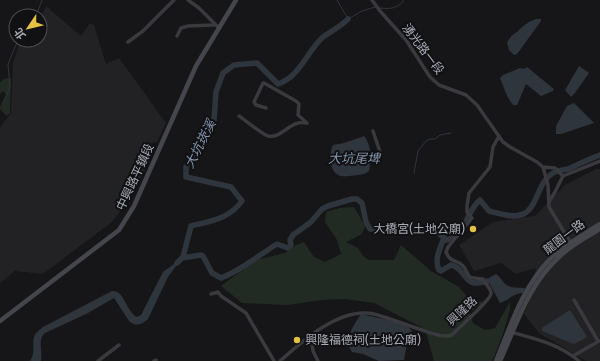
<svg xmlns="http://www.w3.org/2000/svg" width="600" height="361" font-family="'Fira Sans','Noto Sans TC',sans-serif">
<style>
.built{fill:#222225}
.green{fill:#222a24}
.water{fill:#2f353d}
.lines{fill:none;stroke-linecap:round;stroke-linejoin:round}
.stream{stroke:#2f353d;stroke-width:1}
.river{stroke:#2f353d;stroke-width:5.5}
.street{stroke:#39393e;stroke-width:3.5}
.secondary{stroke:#45464c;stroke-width:4.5}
.poi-dot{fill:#e4c141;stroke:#111113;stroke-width:1.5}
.labels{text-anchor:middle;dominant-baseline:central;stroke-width:4;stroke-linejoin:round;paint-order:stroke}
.street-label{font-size:12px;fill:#a9acb7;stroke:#111113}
.poi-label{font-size:12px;fill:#a9acb7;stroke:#111113;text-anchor:end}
.water-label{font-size:13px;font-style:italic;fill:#8395af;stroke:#111113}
</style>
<rect width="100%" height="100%" fill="#161618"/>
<path class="built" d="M46 6 81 36 90 23 94 25 106 64 119 58 166 123 157 142 151 143 141 150 149 161 129 199 112 222 43 274 15 271 0 283V127L11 113 13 62 21 40H40V19Z
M596 169H600V361H586L539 333 524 314 533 291 536 268 516 274 501 263 474 271 459 245 493 222 535 216 565 185Z"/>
<path class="green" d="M11 78 10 113 7 116 1 110 6 94 3 91 0 94V83L4 79Z
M354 207 365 226 362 234 346 242 358 248 363 256 369 260H394L401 245 431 271 459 287 471 301 485 302 470 312 473 323 485 330 495 328 510 302C513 308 496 354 492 361H434L425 329 374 303 345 299 322 300 288 305 242 303 221 286 256 260 285 253 296 245 304 242 314 257 325 262 341 254 337 240 325 222 326 212 340 208Z"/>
<path class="water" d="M536 19H541V21L517 54 514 55 509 50 507 43C511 35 512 36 518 31 524 25 528 22 536 19Z
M579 66 589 73 575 93 571 97 565 90Z
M527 67 554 89 553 91 541 96 526 84 517 105H513C506 97 504 87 500 78L503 75 520 68 524 69Z
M574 103 594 123 561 134H556V126L567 106Z
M364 136C372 146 371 159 369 171 367 172 365 174 363 174 361 175 343 177 341 176 329 173 328 154 333 145L344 143Z
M182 258 168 277 148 319C142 325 136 327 129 321L114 298 86 314 45 333C37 340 43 352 41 361H30C37 351 30 341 36 333 38 331 41 329 43 327L112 291C125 290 126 312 137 317L141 315 163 272Z
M496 274C501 277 502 281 505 284 511 289 519 287 525 288L523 293C511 294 510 300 500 303L487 279Z
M570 310 587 337 574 344 542 331V328Z
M361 314 406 324 412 331 406 349 404 360 379 361 363 354 352 352C343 339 354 325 361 314Z"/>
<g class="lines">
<path class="stream" d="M337 0 348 19 362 11 375 7
M380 8C390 9 395 9 403 2V0
M36 16 42 0
M0 109 10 88 8 64 18 40
M414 173 418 151 426 141 430 139H435L440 135 451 133"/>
<path class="river" d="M444 238C440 248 434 260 439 270L441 271 451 265C463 267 464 282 475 283 479 283 484 282 488 281
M182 258 201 255 203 256 212 273 221 278C242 270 259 255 277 244L288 248 291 245 290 240 293 235 311 222 322 209 328 206 352 199H357L362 203 366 222 370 229 395 231 433 229 447 240C465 236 467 210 480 200L489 211C498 213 510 218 520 215 538 211 536 183 553 173 558 170 564 170 568 169 579 164 589 159 600 155
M177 263 183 257 191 226C211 221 229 219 242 201L231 187 186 177V167L205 140 214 120 216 92 223 73 234 65 257 63 278 84C300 77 307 51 323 37 332 31 341 26 348 19"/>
<path class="street" d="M188 0 199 8 218 27
M372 0 380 11 406 40 430 77 439 85 466 95 477 105 503 142 510 147 537 162 543 167 548 185 549 207 572 245
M177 36 181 28 188 26 214 25
M128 42 143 31 174 0
M266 108 256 105 254 102 263 83H264L296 101 299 104 298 115 307 123
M239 116C245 120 262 134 268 136 282 139 291 119 306 123
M373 131 381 155
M543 167 555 168 563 176
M549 202 555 192 563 176 600 161
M211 294 218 292 221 296 246 313 274 361
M574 300 598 341
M511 332C536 339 559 344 579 361
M311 336 313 351 318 361
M573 356 599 341
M98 361 119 345
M154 361 156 360
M280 361C302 342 335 311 367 313 373 313 381 316 387 318 399 322 410 326 422 330 431 333 443 338 452 335 458 328 492 299 491 293 491 289 485 283 483 279 479 278 474 279 470 277 467 274 466 269 463 266 457 259 451 264 446 252L448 247 472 218 467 212V206L469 193 490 167 493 147 499 136"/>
<path class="secondary" d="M0 321 119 230 134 206 196 66 236 0
M496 361C511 325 522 288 550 259 564 245 583 235 600 224
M500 361C517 324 528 285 559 257 571 245 586 237 600 229"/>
</g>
<g class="poi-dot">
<circle cx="473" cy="229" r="4"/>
<circle cx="297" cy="340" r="4"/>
</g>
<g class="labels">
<g class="street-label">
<text transform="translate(423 49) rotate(53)">湧光路一段</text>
<text transform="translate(135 177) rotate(-65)">中興路平鎮段</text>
<text transform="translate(564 237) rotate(-37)">龍園一路</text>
<text transform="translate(462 311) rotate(-43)">興隆路</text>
</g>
<g class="poi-label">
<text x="465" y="229">大橋宮(土地公廟)</text>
<text x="305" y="340" text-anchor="start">興隆福德祠(土地公廟)</text>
</g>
<g class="water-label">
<text transform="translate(200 144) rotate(-63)">大坑崁溪</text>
<text x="354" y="158">大坑尾埤</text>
</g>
</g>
<g transform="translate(28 28) rotate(235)"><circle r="19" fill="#111113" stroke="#4e4f55"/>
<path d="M0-3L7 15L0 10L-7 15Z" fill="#e4c141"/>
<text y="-6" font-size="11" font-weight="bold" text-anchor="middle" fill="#a9acb7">北</text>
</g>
</svg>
